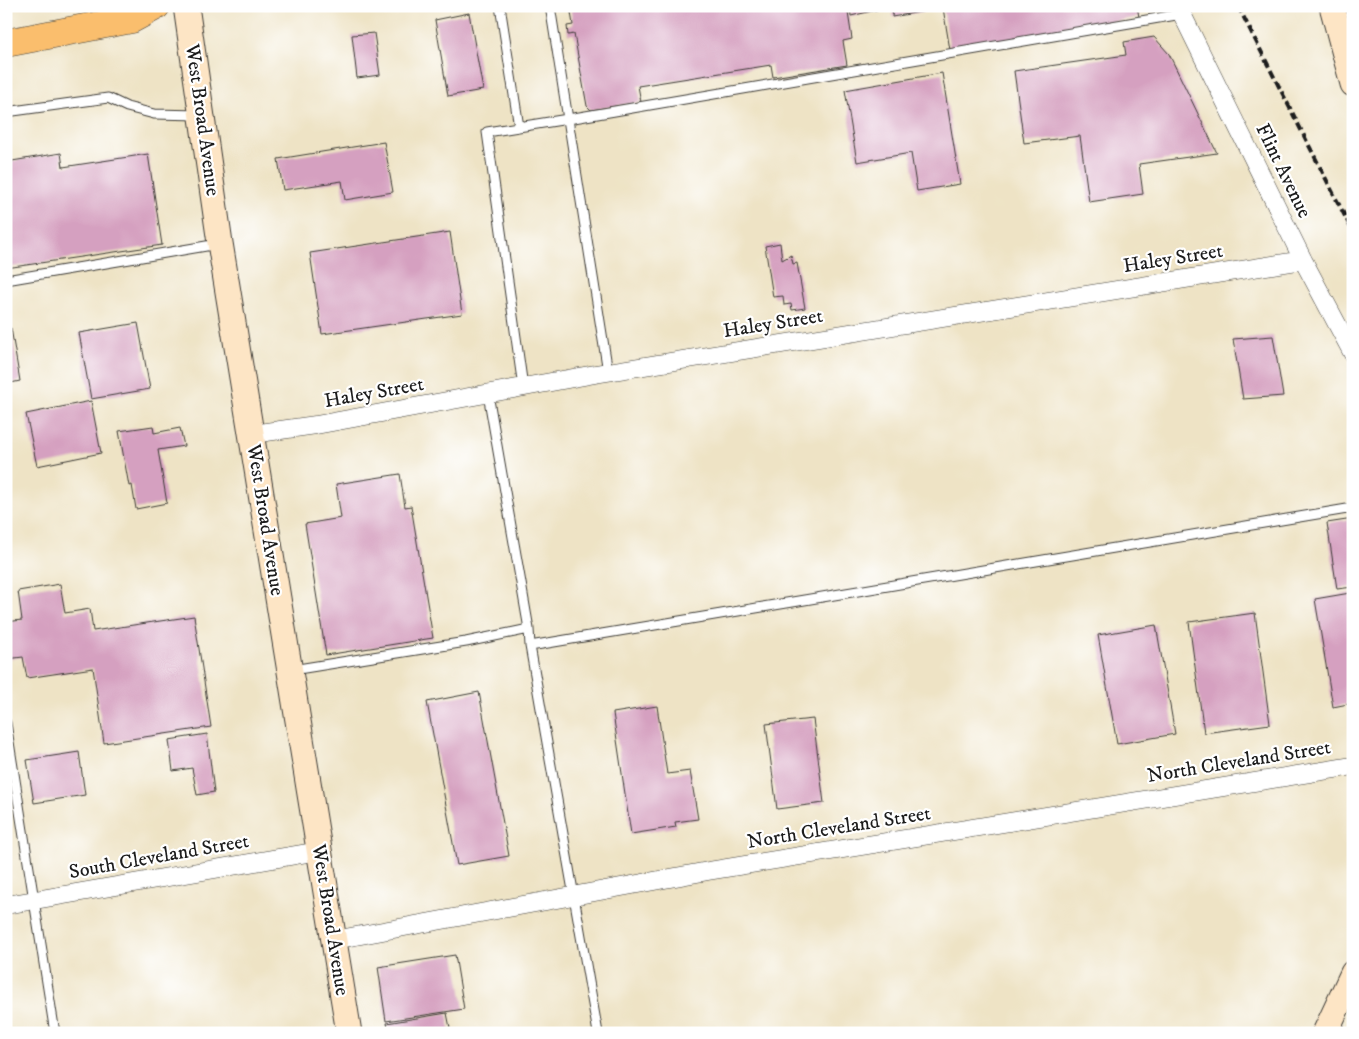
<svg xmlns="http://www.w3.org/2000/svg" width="1359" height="1039" font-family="'IM FELL DW Pica',serif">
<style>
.building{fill:#d5a0c0}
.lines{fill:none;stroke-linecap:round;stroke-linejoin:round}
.service-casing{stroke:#3c3a35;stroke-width:11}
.minor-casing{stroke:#3c3a35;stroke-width:19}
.secondary-casing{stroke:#3c3a35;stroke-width:27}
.primary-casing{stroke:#3c3a35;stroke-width:29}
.service{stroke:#fff;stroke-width:9}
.minor{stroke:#fff;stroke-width:18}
.secondary{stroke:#fde5c5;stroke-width:25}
.primary{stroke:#fabe6d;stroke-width:28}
.rail{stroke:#1c1c1c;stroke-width:4;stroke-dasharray:8 4;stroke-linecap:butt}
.labels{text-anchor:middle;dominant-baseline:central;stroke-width:4.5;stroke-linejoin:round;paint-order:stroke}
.street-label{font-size:20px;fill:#1c1c1c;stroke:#fff}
</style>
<rect width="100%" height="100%" fill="#fff"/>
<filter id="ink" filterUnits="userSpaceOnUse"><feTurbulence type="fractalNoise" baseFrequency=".02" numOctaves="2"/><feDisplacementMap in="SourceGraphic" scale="10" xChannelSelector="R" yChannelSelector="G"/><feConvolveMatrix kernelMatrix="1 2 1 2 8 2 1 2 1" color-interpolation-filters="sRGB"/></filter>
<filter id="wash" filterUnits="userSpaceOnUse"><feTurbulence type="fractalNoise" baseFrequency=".0096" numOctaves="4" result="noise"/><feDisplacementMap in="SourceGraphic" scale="20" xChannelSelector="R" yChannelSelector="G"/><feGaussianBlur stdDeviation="1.12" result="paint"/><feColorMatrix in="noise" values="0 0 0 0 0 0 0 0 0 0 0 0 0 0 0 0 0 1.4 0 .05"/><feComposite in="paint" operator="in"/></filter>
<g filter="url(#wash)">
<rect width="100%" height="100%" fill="#eee3c5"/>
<g id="blocks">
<path class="building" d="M570 6H847L852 39 843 41 847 65 773 77 771 65 638 86 641 102 591 110 587 106 574 34 568 35 567 26 573 25Z
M850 6H889V7L851 16Z
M893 6H1137L1139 17 950 50 943 8 892 17Z
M469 13 483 90 448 96 435 20Z
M374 33 380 75 357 78 352 35Z
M1154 37 1169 54 1217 153 1139 164 1143 194 1089 202 1080 136 1024 143 1014 71 1126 55 1124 42Z
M942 73 960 184 917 191 911 153 857 162 845 90Z
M384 142 393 192 345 200 342 181 283 190 278 159Z
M61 153 63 167 148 154 162 245 6 268V162Z
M450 232 462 314 322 334 310 253Z
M780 243 782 260 791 255 793 264 797 263 805 308 792 310 791 304 784 305 783 296 773 297 765 246Z
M138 323 150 389 91 399 79 333Z
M11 328 20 381 6 384V329Z
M1273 336 1283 396 1243 399 1233 339Z
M91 401 101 453 37 466 26 414Z
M153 426 154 433 180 428 184 446 158 450 167 503 136 509 132 485 129 486 119 431Z
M400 474 405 507 411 506 433 638 326 655 305 524 341 518 336 484Z
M1353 519V587L1337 589 1327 523Z
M60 584 65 613 90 609 93 631 194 616 211 727 104 743 93 668 27 678 23 657 7 659 6 622 22 620 18 591Z
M1350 593 1353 606V703L1333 707 1315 599Z
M1255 613 1270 724 1204 733 1189 622Z
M1156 625 1175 734 1117 744 1098 635Z
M479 692 509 856 457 865 427 702Z
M657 706 667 774 690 771 698 819 675 822 676 827 631 834 613 713Z
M813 719 824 803 777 809 766 724Z
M207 734 214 792 197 795 192 768 173 771 169 740Z
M79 752 85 795 34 803 27 760Z
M455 955 464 1009 386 1021 378 967Z
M447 1013 451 1033H389L387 1023Z"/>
</g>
</g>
<g filter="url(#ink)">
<use href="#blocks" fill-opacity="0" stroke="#3c3a35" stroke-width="1"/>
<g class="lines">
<defs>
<path id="service" d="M500 6 519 127
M6 112 108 98 127 107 154 114 199 115
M6 280 218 244
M608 372 568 119 1182 14
M523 387 487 132 568 119 550 6
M488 394 529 629 530 646
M292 670 466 642 529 629
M6 723 55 1033
M598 1033 530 646 1353 508"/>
<path id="minor" d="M1178 6 1303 260 1353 354
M252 434 316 425 595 374 1303 260
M6 905 319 851
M334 940 708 871 1353 766"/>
<path id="secondary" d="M186 6 220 243 349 1033
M1332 6 1353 84
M1325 1033 1353 973"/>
<path id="primary" d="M6 43 132 19 156 6"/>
</defs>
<use href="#service" class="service-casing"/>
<use href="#minor" class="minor-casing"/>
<use href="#secondary" class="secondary-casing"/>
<use href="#primary" class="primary-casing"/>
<use href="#service" class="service"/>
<use href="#minor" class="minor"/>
<use href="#secondary" class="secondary"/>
<use href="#primary" class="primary"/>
<path class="rail" d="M1238 6 1353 232"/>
</g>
</g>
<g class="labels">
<g class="street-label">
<text transform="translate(202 120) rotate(82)">West Broad Avenue</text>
<text transform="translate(1283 171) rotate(64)">Flint Avenue</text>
<text transform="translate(1173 259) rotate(-9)">Haley Street</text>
<text transform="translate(773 324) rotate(-9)">Haley Street</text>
<text transform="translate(374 393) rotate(-10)">Haley Street</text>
<text transform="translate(265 520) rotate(81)">West Broad Avenue</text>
<text transform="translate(1239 762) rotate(-9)">North Cleveland Street</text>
<text transform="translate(839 828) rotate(-9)">North Cleveland Street</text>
<text transform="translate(159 857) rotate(-10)">South Cleveland Street</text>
<text transform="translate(330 920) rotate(81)">West Broad Avenue</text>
</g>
</g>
<rect width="1359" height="1039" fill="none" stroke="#fff" stroke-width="25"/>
</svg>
